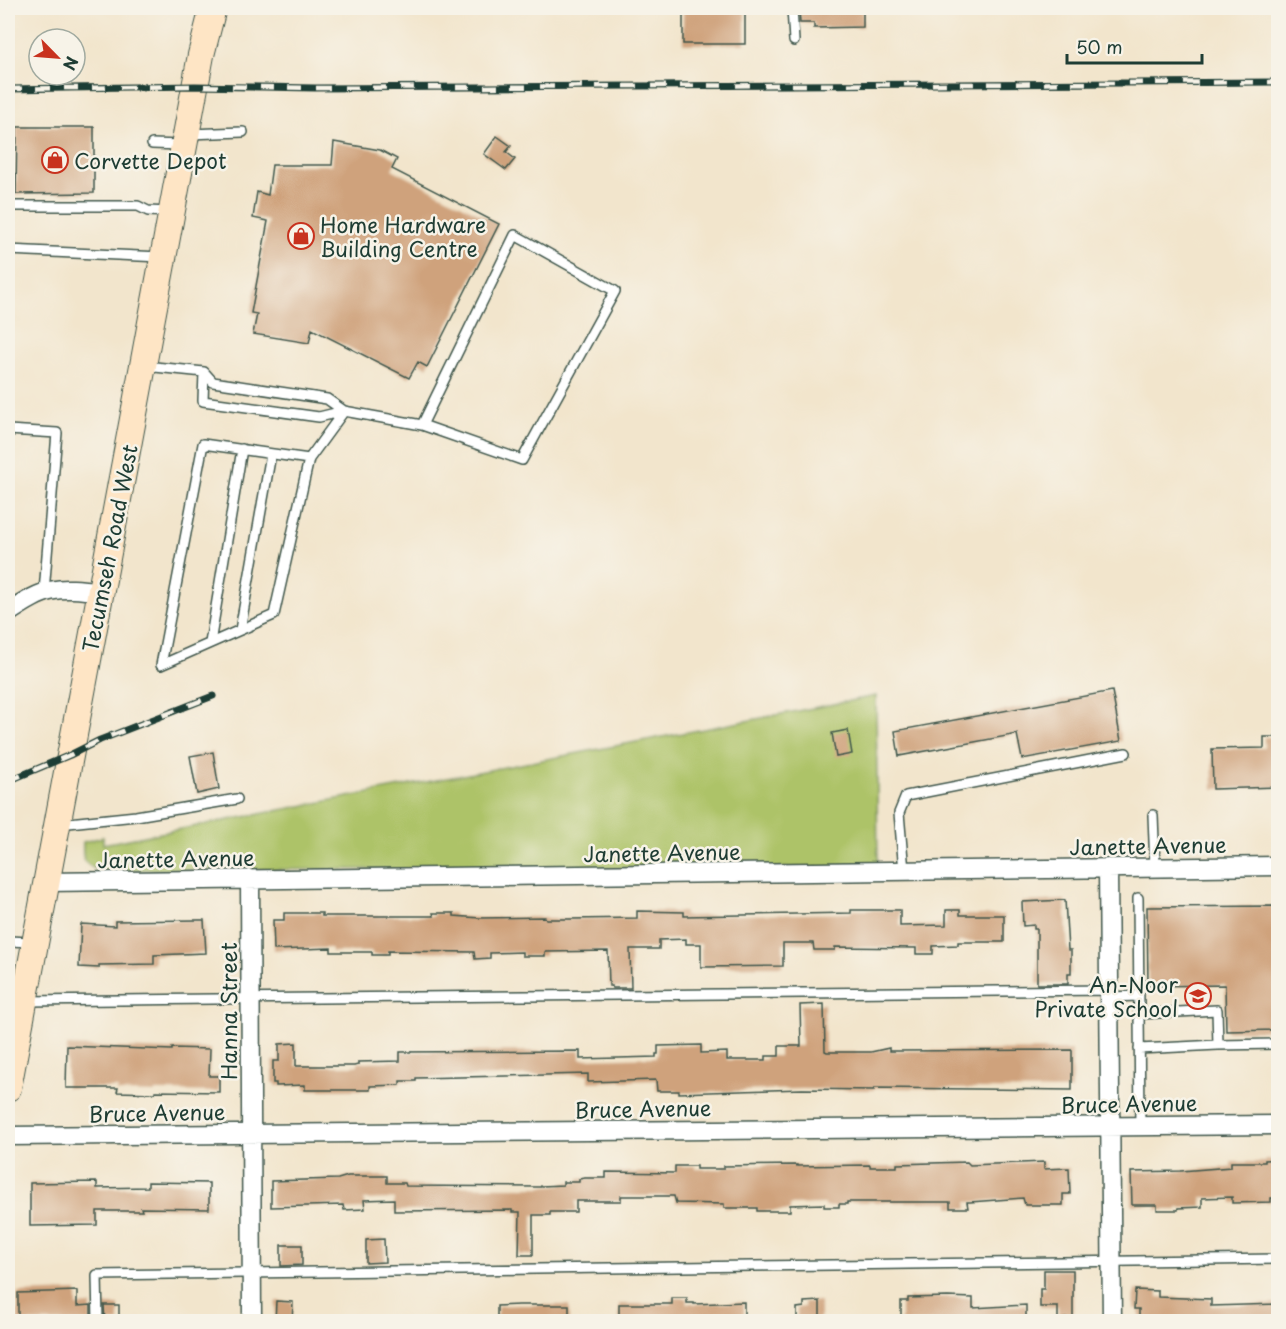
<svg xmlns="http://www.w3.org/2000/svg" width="1286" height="1329" font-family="'Playpen Sans',sans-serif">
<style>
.green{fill:#adc367;stroke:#66804e;stroke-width:1.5}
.building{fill:#cfa27c}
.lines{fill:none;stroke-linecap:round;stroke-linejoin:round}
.service-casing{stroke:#3f564b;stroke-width:12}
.minor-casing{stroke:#3f564b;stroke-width:21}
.secondary-casing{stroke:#3f564b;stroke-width:28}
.service{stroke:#fff;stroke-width:9}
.minor{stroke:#fff;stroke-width:18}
.secondary{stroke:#fee5c5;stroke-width:26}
.rail-casing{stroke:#1f3d34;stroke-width:7}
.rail{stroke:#f7f3e8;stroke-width:4.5;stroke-dasharray:14;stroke-linecap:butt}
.labels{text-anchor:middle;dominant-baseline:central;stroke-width:5;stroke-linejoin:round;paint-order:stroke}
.poi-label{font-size:21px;fill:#1f3d34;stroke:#f7f3e8;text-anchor:start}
.street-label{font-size:21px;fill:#1f3d34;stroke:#f7f3e8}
</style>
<rect width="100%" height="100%" fill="#f7f3e8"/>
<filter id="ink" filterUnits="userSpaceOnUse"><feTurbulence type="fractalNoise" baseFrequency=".0167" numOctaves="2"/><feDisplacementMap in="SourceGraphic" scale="12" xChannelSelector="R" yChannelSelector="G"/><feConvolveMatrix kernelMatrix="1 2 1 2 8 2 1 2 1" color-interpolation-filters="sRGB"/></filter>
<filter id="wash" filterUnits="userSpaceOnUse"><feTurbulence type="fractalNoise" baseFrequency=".008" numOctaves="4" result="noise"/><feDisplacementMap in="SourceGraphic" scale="24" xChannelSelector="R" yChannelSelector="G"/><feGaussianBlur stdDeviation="1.35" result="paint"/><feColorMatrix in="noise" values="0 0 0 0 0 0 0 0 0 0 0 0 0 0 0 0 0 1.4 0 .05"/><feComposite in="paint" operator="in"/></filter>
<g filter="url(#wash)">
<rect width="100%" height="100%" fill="#f2e5cc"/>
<path class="green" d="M876 696 878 868 98 870C82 864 82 858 83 842L103 837V844Z"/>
<g id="blocks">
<path class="building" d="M683 8H745V44H683Z
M799 8H863V27L814 28V23H800Z
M17 127H94V193L16 194Z
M497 136 511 146 506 152 515 159 506 170 484 154Z
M334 142 380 150 397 159 392 169 499 224 427 367 418 362 409 378 312 329 309 343 253 334 257 314 251 313 268 221 253 218 257 192 268 195 272 165H332Z
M1112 691 1121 741 1022 759 1017 734 899 756 895 731Z
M848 730 852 754 836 757 832 733Z
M1264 737H1278V787L1213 789 1212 749 1264 748Z
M213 752 219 789 197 794 190 756Z
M1065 900 1068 950H1071V974H1068V984H1037V929H1034V925L1023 926 1022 902Z
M1278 906V1030L1226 1031 1225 985 1148 986 1147 907Z
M851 910H900V926L946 925V910H960V915H1004V942H958V945L933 946V954H916V948L835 947V950H814L813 943H783V966L701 967V944H686V939L659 940V949H630L631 988H612V986H609L608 951 545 952V956H522V952L490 953V958L475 959 474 952 388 951V955H372V952H331V948L274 950 273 920H284V913H322V916H434L433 913H454V916L480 918 545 917 546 919H571L637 918V911L684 912V916L851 913Z
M198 920H204L206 953 154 955V964L99 965V968L79 967 81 924 115 926V921Z
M824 1004 825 1051 827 1052H871L889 1048V1051H898L1072 1050V1090L874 1088V1090L802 1089 679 1093V1091H657L656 1080 588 1082V1074L416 1078V1081H400V1085L370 1086V1090H305V1085L276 1086V1083H273V1061H279V1044L296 1043V1066H354L358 1065V1062L400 1061V1052L580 1051V1059L656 1057V1054H658V1046L701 1045V1053L727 1052V1060H766V1056H779V1046H801L800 1005Z
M67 1046 172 1050V1048L210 1049 209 1076H219V1092L155 1091V1093L117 1092 118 1088H66Z
M1278 1159V1198H1271V1202L1232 1203V1197L1202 1198V1207L1178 1208V1210H1157V1205H1132L1131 1172 1181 1171 1231 1167V1162H1265V1160Z
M967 1162 970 1165 1044 1162V1169L1069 1168 1070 1194H1063V1205H1025L1023 1198 970 1202H967L968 1208H950V1202H847V1204H839V1207H824V1204L790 1205V1211H757V1208H724V1204L676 1203 674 1196H621V1201H576V1212H550V1215H533V1255H519L520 1212H512V1210L394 1211V1199L364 1200 365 1209 344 1210 343 1205 271 1207V1181L338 1179 348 1176H387V1183H405L406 1186 541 1187V1186L563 1185V1182H579V1179L585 1178H606V1172L675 1173V1166H696V1169H724V1166L797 1165V1166L870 1165V1167H897V1164Z
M97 1182V1188L148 1187V1182L209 1183V1209L141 1208 142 1211H97V1225L30 1226V1183Z
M384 1239 385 1262 366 1263V1240Z
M281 1245H302V1265L281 1266Z
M1044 1270H1073V1318L1058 1319V1307H1040V1289H1044Z
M1135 1290 1158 1291V1297L1211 1299V1306L1278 1304V1322H1139V1309H1134Z
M77 1291V1306L91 1305V1322H18V1293Z
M948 1297 973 1298V1308L1026 1305V1322H901V1301H908V1298Z
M672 1298H687V1303H694V1304L744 1302V1322H619V1304H672Z
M276 1301 293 1302 292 1322H275Z
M820 1301V1322H797V1308L804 1307V1302Z
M104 1305H119V1322H105Z
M519 1305H569V1322H497V1306Z"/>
</g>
</g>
<g filter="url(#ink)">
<use href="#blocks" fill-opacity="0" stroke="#3f564b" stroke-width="1.5"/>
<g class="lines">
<defs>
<path id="service" d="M792 8 794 41
M189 134 243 132
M152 144 181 145
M8 206H138L148 211 169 212
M8 250 161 257
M145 366 204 372 213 382 327 399 344 411
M204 372 203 401 319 417 344 411 422 425 515 235 615 291 522 460 422 425
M8 430 57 433 44 592
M309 459 203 444 161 665 274 615 309 459 344 411
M240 630 271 454
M210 643 242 449
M1153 815 1155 867
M59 824 136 816 237 799
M904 871 899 813 906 796 1126 753
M1138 898 1140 1126
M8 941 32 942
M1109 997 1139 996
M25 1001 1109 990
M1218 1045 1278 1044
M1139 1049 1218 1045 1217 1010 1140 1014
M98 1322 97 1275 1278 1259"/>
<path id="minor" d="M8 613C47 587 55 586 102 592
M1108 868 1112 1322
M250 879 252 1322
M46 882 1278 866
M8 1136 1278 1125"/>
<path id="secondary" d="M8 1088 201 55 213 8"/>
</defs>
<use href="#service" class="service-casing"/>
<use href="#minor" class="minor-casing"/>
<use href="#secondary" class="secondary-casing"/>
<use href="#service" class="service"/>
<use href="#minor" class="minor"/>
<use href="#secondary" class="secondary"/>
<defs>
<path id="rail" d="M8 89 195 86 315 88 1278 82
M8 781 70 755 100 740 213 696"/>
</defs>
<use href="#rail" class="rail-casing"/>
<use href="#rail" class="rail"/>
</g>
</g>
<defs>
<symbol id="shop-ring" viewBox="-11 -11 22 22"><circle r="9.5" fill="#f7f3e8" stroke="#c8321e" stroke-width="1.5"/><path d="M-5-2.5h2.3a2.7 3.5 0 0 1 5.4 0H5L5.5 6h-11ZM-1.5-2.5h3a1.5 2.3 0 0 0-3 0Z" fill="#c8321e"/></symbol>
<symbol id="school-ring" viewBox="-11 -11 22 22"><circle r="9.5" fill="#f7f3e8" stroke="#c8321e" stroke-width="1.5"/><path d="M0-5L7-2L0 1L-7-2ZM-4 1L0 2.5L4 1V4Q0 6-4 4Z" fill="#c8321e"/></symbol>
</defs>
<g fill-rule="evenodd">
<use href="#shop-ring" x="40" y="145" width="30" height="30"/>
<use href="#shop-ring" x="286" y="221" width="30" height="30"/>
<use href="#school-ring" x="1183" y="981" width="30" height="30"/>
</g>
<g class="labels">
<g class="poi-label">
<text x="74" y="160">Corvette Depot</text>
<text x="320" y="224">Home Hardware<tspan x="320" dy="24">Building Centre</tspan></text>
<text x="1178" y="984" text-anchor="end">An-Noor<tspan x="1178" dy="24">Private School</tspan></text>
</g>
<g class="street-label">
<text transform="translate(109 548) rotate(-79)">Tecumseh Road West</text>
<text transform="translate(1148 845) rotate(-1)">Janette Avenue</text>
<text transform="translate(662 852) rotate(-1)">Janette Avenue</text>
<text transform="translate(176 858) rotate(-1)">Janette Avenue</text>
<text transform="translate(228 1011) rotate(-90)">Hanna Street</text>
<text transform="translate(1129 1103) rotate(-1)">Bruce Avenue</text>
<text transform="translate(643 1108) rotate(-1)">Bruce Avenue</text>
<text transform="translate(157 1112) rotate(-1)">Bruce Avenue</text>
</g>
</g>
<rect width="1286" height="1329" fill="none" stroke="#f7f3e8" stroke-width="30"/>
<g transform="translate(57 57) rotate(115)"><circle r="28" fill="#f7f3e8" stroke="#a1aaa0" stroke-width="1.5"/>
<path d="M0-4.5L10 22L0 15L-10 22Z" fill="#c8321e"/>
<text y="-9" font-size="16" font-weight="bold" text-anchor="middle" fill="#1f3d34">N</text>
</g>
<path d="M1067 54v9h135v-9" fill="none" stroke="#1f3d34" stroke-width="3"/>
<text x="1076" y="54" font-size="18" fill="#1f3d34" stroke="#f7f3e8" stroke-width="4.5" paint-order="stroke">50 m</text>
</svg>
